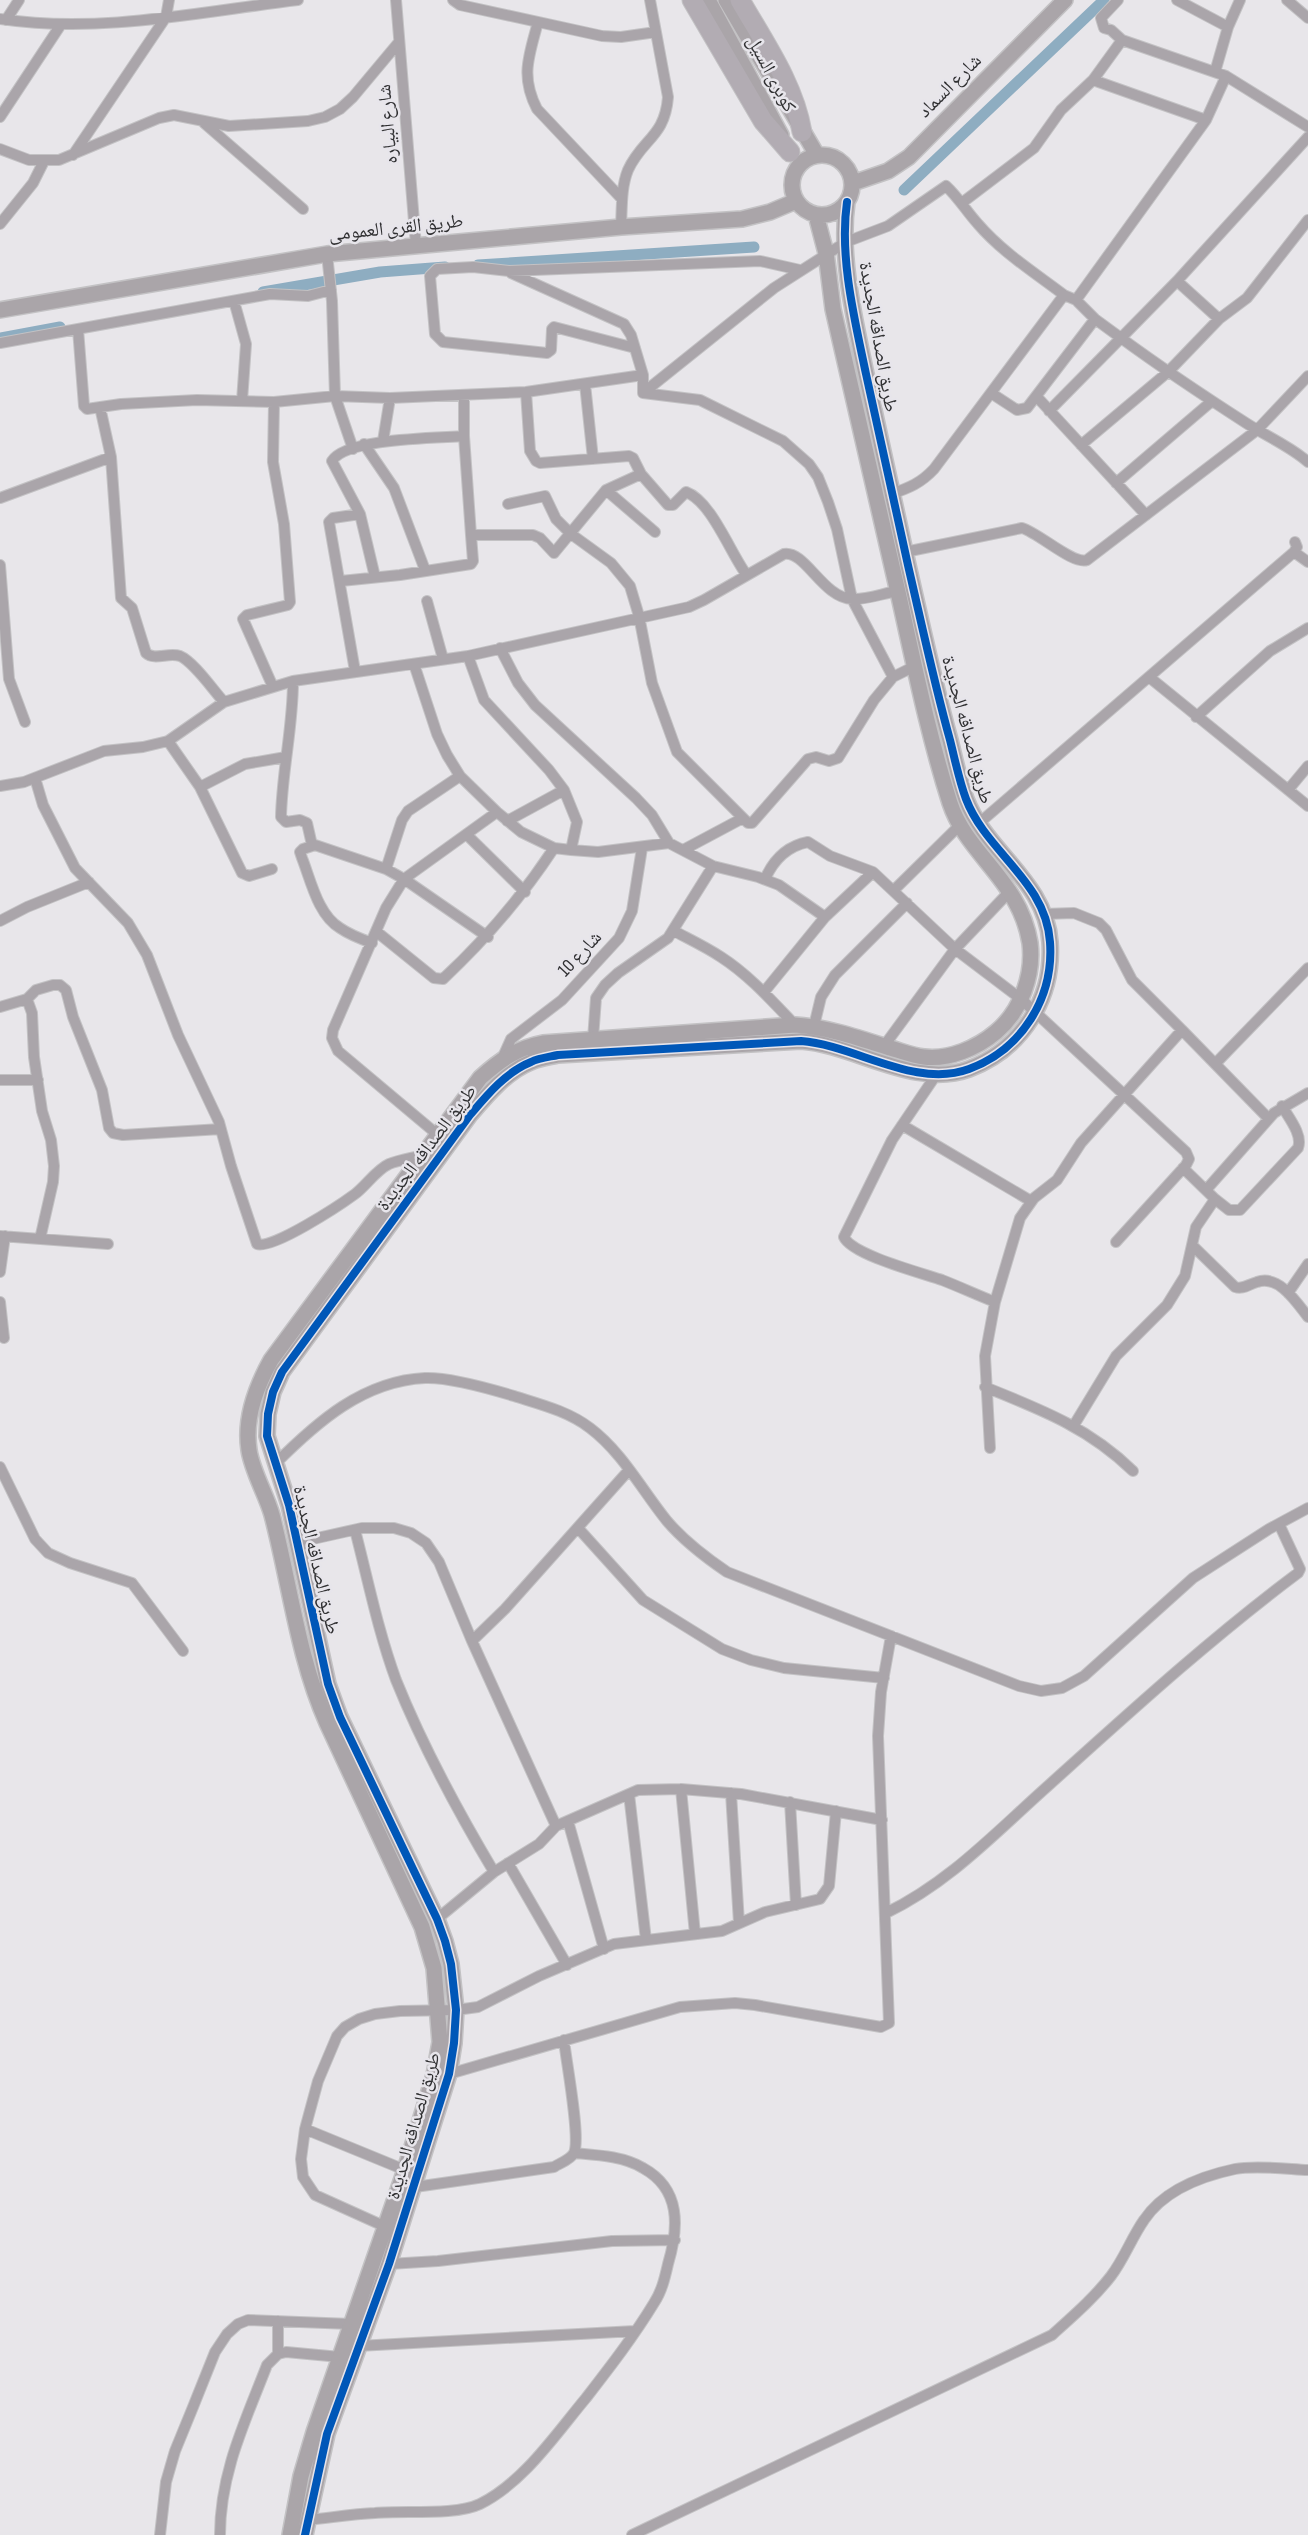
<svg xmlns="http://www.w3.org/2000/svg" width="1308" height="2535" font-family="'Sofia Sans Condensed','Noto Naskh Arabic',sans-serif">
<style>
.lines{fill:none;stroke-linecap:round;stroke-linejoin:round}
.canal{stroke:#8eadc1;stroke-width:11}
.street-casing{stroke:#c3c2c4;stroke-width:12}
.secondary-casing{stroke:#c3c2c4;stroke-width:18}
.highway-casing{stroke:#c3c2c4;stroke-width:21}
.street{stroke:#aaa5aa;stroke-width:10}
.secondary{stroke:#aaa5a9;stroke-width:15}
.highway{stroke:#b2acb3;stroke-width:19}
.cycleway-casing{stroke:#e7e5eb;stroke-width:11}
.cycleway{stroke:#0057b8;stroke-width:8}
.labels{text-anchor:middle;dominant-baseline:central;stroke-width:5;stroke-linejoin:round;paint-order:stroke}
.street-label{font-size:19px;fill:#303032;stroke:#e7e5eb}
</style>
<rect width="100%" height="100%" fill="#e8e6ea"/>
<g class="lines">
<path class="canal" d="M904 190 1104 0
M478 265 754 247
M263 292 380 272 445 267
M0 338 60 327"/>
<defs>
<path id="street" d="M396 0 416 246
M453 0 460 5 602 36 621 37 656 32
M1118 0 1101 18 1104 28 1111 30 1122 40 1226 76 1308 127
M1177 0 1228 27
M1287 0 1308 18
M0 19C100 34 199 12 298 0
M6 20 19 0
M538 22C529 56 520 76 537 109L622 199
M1215 72 1228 27 1240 0
M1093 80 1206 120
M0 117 60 26
M203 122 303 209
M1308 137 1177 281 1121 338C1162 368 1204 396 1246 423 1266 436 1290 446 1308 462
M0 149 29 160H59L159 118 174 115 229 126 308 121 325 117 340 109 353 97 399 42
M73 155 166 17 169 0
M963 202 1034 148 1061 110 1093 80 1122 40
M0 224 33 183 44 161
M621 227C622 208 621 187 628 170 642 139 665 137 668 97L650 0
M327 254 332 301 335 396 353 449
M511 273 624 324 631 335 643 375
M1177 281 1219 319
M1076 300 1206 120 1226 76
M234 301 246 344 242 401
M78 329 84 406 87 409 121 404 197 400 274 402 335 396 390 398 526 392 643 375V393L700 400 783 441 809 464 818 477 828 502 837 529 852 599 893 677 874 700 838 758 829 761 816 757 808 759 752 823H748L743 818 683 850
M0 343 270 294 308 296 331 290
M635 348 554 327 552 329 551 350 547 353 443 342 435 334 430 276 437 269 473 267 509 271 760 261 800 270
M585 384 593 459
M526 392 530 451 536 461 540 463 629 456 633 458 641 474 668 505H673L686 492C711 501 730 552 746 574
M643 393 774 288 846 242 888 226 946 186C959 198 966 211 978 224 1002 252 1035 273 1064 295L1076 300 1095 319 1121 338 1049 411
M991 393 1017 410 1027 408 1095 319
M1037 397 1146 515
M464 436 471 535
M383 441 390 398
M364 444 394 488 425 570
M1081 445 1168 372 1219 319 1247 298 1308 220
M111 457 121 598 132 608 146 653C155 661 168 652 180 656 194 662 213 690 224 702
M1116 483 1212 401
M606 490 655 532
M891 494C909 488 921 483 934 469L1064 295
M0 498 111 457 100 407
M508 504 545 496 556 519 571 534 611 563 630 586 639 616 652 683 677 752 743 818
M905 552 1022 528C1039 533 1073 565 1087 560L1257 430 1308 376
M1294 552 1308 562
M0 565 9 679 25 722
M375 577 360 514 332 461C345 438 438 438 464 436V396
M341 581 400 575 471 564 473 561 471 535H533L540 538 554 553 606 490 641 474
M427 601 443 659
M500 648 518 683 535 705 636 798 652 815 669 843
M468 656 484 700 549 770 564 790 577 822 571 850
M414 664 437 734 447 755 460 776 497 812 521 832 554 848 571 850 598 852 669 843 713 866 758 877 779 885 825 917
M355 671 329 522 333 518 360 514
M893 677 915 666
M1149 677 1308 806
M293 681C293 727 282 771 281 817L286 822 300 820 307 823 312 845
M273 687 243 619 247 615 288 605 290 602 284 524 273 462 274 402
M1196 717 1270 651 1308 628
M168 741 200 787 242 873 249 876 272 869
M35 778 43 805 75 868 128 923 147 955 178 1035 219 1122 231 1166 257 1244C272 1250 340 1205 355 1194 366 1186 376 1170 389 1164 399 1160 412 1158 423 1155
M0 786 24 782 104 751 143 747 168 741 224 702 293 681 468 656 689 607 704 600 784 554C805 550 823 598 852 599 866 600 884 593 898 591
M200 787 245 764 286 757
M1288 790 1308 766
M507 821 564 790
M978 824 1294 552 1297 547 1295 542
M467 835 525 892
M386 869 402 820 408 811 460 776
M765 879C773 861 787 846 808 842L830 856 873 872
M894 890 960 825
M1044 914 1074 913 1099 923 1106 930 1132 980 1182 1030
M0 921 27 907 89 882
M674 931C689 939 706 947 721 957 749 975 772 1001 795 1025
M377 932 434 978 443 979C487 938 521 898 554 848
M372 943C361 939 350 935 340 928 318 915 311 881 302 858L300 852 303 849 315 845 386 869 404 879 488 937
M764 992 825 917 873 872 955 949 1021 999 1186 1152 1189 1159 1186 1165 1116 1242
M27 999 36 990 53 985H60L66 990 73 1017 102 1090 109 1128 113 1133 123 1135 221 1129
M0 1007 27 999 32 1013 34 1057 42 1111 51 1140 54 1166 53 1182 40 1239
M814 1026 821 997 835 975 907 903
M593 1039 596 998 605 985 618 973 668 938 713 866
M884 1046 955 949 1011 890
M502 1059 511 1039 562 1000 619 938 632 911 642 848
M1215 1064 1308 968
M936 1075 892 1140 844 1237C852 1255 922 1273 942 1280 960 1287 977 1295 995 1302
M0 1080H38
M902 1125 1031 1201
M438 1135 338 1051 332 1038 333 1030 386 908 404 879 497 812
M1206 1190 1274 1113 1308 1093
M1215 1199 1229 1210H1240L1298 1148C1303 1135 1289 1118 1282 1106
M0 1236 108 1244
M1193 1246 1235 1287C1243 1290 1249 1284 1257 1282 1279 1274 1297 1303 1308 1317
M0 1272 5 1236
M1288 1293 1308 1264
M0 1302 4 1338
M985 1387C1042 1410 1089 1428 1133 1471
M1074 1425 1116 1356 1167 1305 1185 1276 1196 1227 1215 1199 1183 1168
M990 1448 985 1356 995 1302 1020 1218 1034 1198 1057 1180 1081 1143 1182 1030 1268 1118
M275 1464C317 1422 363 1381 425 1378 449 1377 491 1389 514 1396 539 1404 568 1411 590 1428 622 1452 642 1490 667 1521 684 1541 705 1557 727 1572L1019 1686 1041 1691 1062 1688 1084 1676 1193 1578 1269 1529 1308 1508
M0 1467 35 1539 48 1553 70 1563 132 1583 183 1651
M578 1528 643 1600 722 1649 751 1660 784 1668 884 1678
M355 1530C368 1580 378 1631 396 1680 423 1747 457 1810 494 1872
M295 1543 362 1528H394L411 1533 426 1543 439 1562 472 1641 556 1826
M472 1641 505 1609 629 1470
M681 1789 695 1934
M731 1793 739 1923
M629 1794 646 1940
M790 1802 796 1905
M568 1821 604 1949
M508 1863 567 1965
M886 1913C950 1882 996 1832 1049 1785 1130 1712 1211 1638 1298 1573L1300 1569 1279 1524
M437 1919 494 1872 539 1844 556 1826 638 1790 681 1789 741 1794 882 1820
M449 2074 680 2007 735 2003 755 2005 881 2027 889 2023 878 1736 881 1692 891 1636
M305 2129 405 2170
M415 2187 554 2167C560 2163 570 2160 574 2153 581 2138 566 2061 564 2040
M386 2227 315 2195 303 2177 301 2159 305 2129 318 2081 337 2036 345 2027 359 2019 375 2014 400 2011 456 2010 478 2007 539 1976 614 1944 722 1931 765 1912 820 1899 829 1886 836 1811
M389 2264 438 2261 612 2241 675 2240
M278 2321V2354
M358 2346 635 2331
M307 2520C329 2518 352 2514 375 2513 403 2510 455 2516 480 2504 524 2482 555 2435 586 2398 610 2367 634 2336 654 2303 662 2291 665 2277 668 2264 679 2227 681 2189 643 2168 623 2156 596 2155 574 2153
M160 2535 166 2482 175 2451 193 2407 215 2352 227 2334 238 2324 248 2320 351 2324
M220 2535C220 2473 245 2422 267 2365L278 2354 286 2352 340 2357
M632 2535 1052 2335C1073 2316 1094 2298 1111 2276 1124 2259 1132 2237 1144 2220 1164 2190 1202 2176 1235 2169 1256 2165 1287 2169 1308 2170"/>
<path id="secondary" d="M708 0 781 135
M726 0 817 155
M792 185a30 30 0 1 1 60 0a30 30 0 1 1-60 0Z
M853 183 888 171 909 157 1065 0
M0 310 327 254 621 227 742 219 770 212 796 201
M290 2535 301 2476 314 2432 405 2170 434 2075 440 2042 434 1968 422 1927 327 1723C298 1658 290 1584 272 1515 266 1494 252 1471 249 1450 244 1418 256 1387 271 1360L480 1078C500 1060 517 1048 543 1043L795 1025C827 1027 859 1038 890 1048 901 1051 913 1056 924 1057 949 1060 977 1048 996 1032 1021 1011 1034 975 1030 943 1020 880 967 855 950 803 928 734 914 663 898 592 877 498 854 403 833 309L826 253 816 215
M305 2535 327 2434 389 2264 449 2074 454 2043 456 2010 451 1964 445 1941 437 1919 340 1717 328 1684 289 1505 267 1436 268 1414 273 1392 282 1372 470 1115C487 1095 506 1072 531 1062 539 1058 549 1057 558 1055L801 1041C855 1045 915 1089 969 1069 1022 1049 1054 998 1050 942 1046 881 986 852 966 799 959 780 955 760 950 740 938 697 928 653 918 609 900 531 883 453 866 374 855 321 839 257 847 202"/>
<path id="highway" d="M692 0 763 121 790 152
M740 0C764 42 794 84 802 132"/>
</defs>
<use href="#street" class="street-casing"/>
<use href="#secondary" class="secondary-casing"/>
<use href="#highway" class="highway-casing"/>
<use href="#street" class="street"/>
<use href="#secondary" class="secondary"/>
<use href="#highway" class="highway"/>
<defs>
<path id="cycleway" d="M305 2535 327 2434 389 2264 449 2074 454 2043 456 2010 451 1964 445 1941 437 1919 340 1717 328 1684 289 1505 267 1436 268 1414 273 1392 282 1372 470 1115C487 1095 506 1072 531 1062 539 1058 549 1057 558 1055L801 1041C855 1045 915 1089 969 1069 1022 1049 1054 998 1050 942 1046 881 986 852 966 799 959 780 955 760 950 740 938 697 928 653 918 609 900 531 883 453 866 374 855 321 839 257 847 202"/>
</defs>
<use href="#cycleway" class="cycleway-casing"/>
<use href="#cycleway" class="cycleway"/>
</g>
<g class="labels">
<g class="street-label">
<text transform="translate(771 74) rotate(62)">كوبرى السيل</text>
<text transform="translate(950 86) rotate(-45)">شارع السماد</text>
<text transform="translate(388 124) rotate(-95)">شارع البياره</text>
<text transform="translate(396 228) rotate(-6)">طريق القرى العمومى</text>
<text transform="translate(878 337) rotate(80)">طريق الصداقه الجديدة</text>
<text transform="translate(967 730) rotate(75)">طريق الصداقه الجديدة</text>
<text transform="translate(580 954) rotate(-47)">شارع 10</text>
<text transform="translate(427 1148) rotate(-53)">طريق الصداقه الجديدة</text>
<text transform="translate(316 1560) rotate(77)">طريق الصداقه الجديدة</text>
<text transform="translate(414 2126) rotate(-74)">طريق الصداقه الجديدة</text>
</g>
</g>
</svg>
